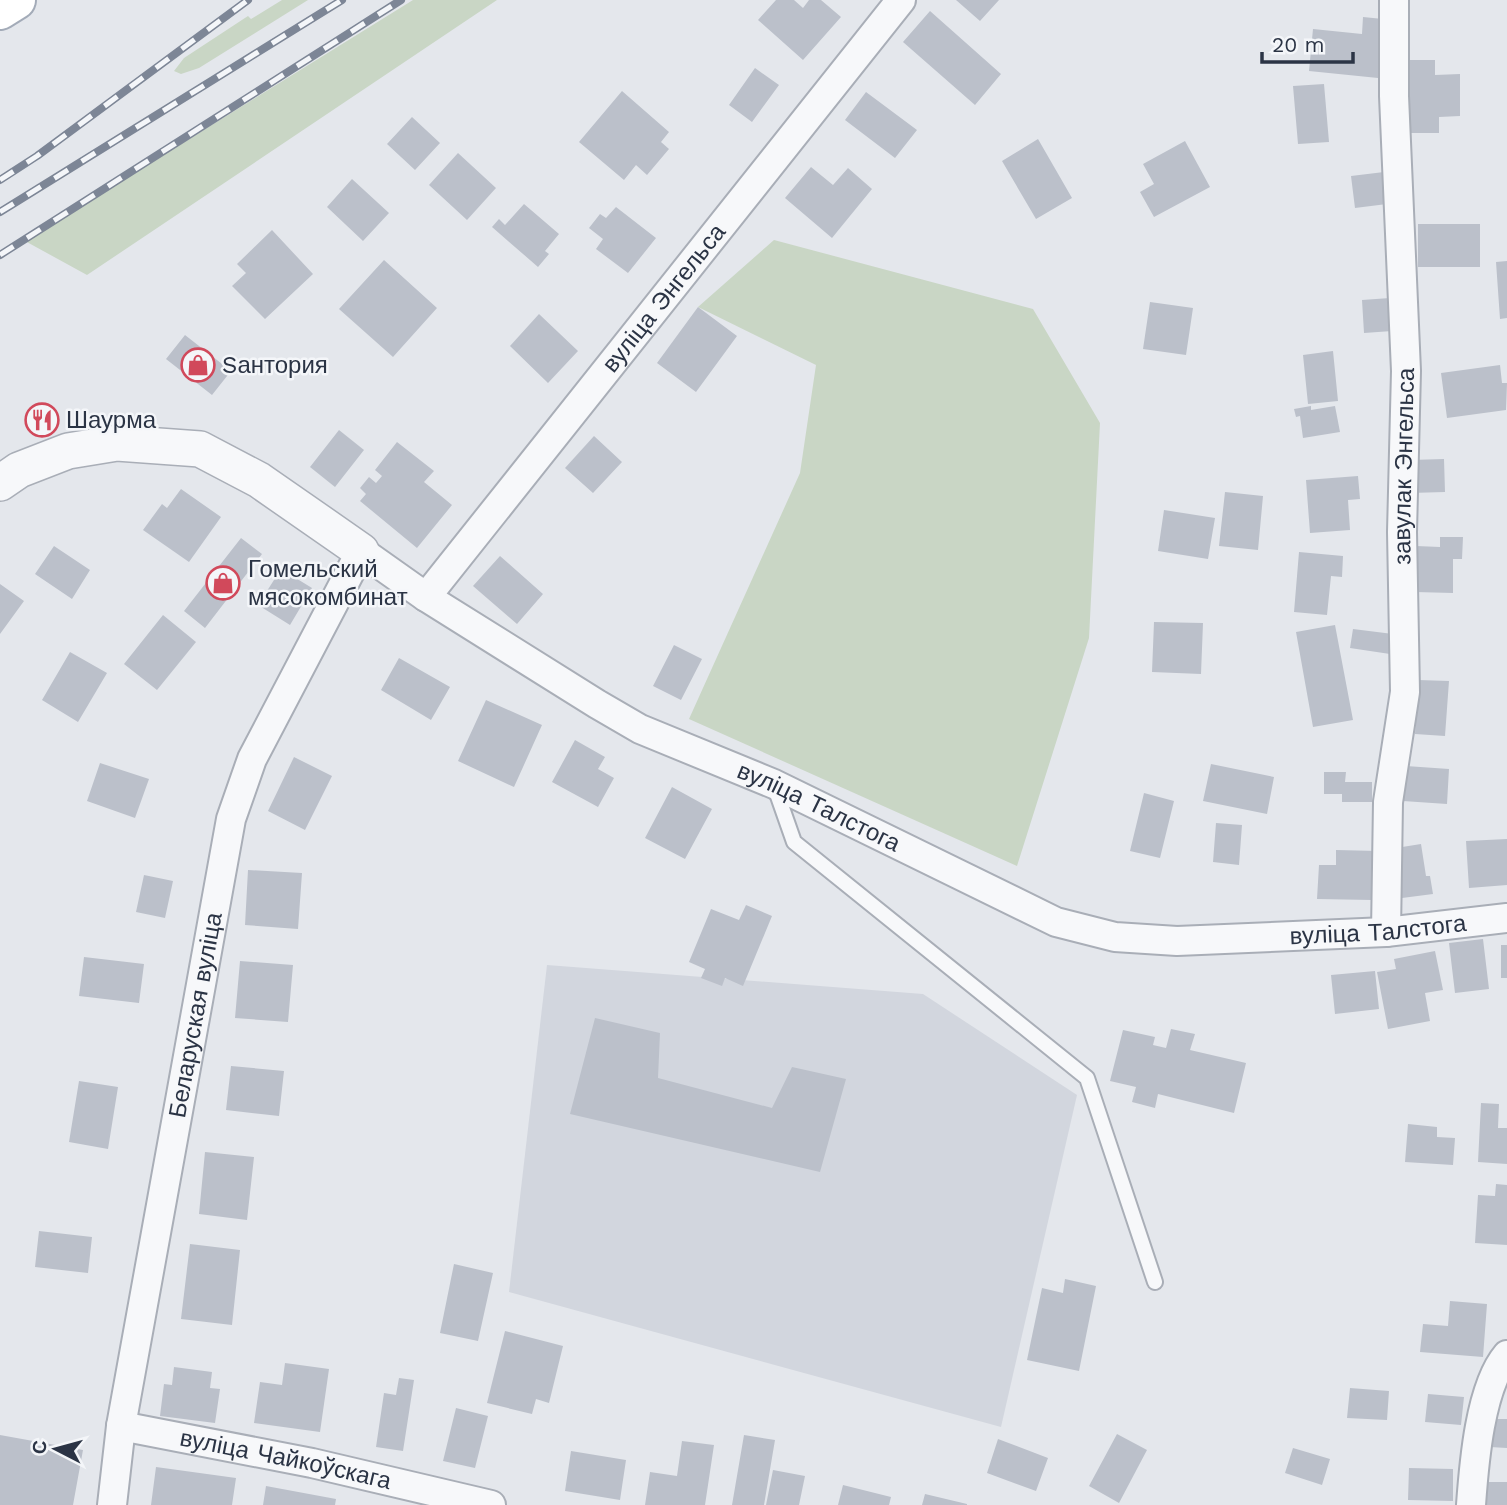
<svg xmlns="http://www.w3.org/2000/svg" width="1507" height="1505" font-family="'Work Sans',sans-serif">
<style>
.built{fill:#d2d6de}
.green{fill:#c9d6c5}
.building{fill:#bbc0ca}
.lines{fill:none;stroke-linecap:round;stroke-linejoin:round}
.service-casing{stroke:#a9aeb7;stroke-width:18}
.minor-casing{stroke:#a9aeb7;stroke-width:32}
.tertiary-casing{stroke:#a9aeb7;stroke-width:38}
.primary-casing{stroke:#a3abb8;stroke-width:42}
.service{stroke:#f7f8fa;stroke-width:14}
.minor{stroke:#f7f8fa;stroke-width:28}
.tertiary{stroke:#f7f8fa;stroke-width:35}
.primary{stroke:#fff;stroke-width:38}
.rail-casing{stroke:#7d8696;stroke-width:8}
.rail{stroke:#f4f6f9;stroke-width:5;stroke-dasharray:16;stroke-linecap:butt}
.labels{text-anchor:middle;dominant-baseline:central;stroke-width:5;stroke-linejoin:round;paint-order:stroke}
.street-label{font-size:24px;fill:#2b3445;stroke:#f4f6f9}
.poi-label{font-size:24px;fill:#2b3445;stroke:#f4f6f9;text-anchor:start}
</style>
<rect width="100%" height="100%" fill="#e4e7ec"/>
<path class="built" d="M547 965 923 994 1077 1095 1001 1427 509 1292Z"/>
<path class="green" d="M282 0H308L199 68 181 74 174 71 184 58 248 16 251 19Z
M413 0H497L87 275 25 241Z
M774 240 1033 309 1100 423 1089 638 1017 866 689 719 800 473 816 365 698 307Z"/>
<path class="building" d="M776 0H794L803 8 809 0H821L841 17 803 60 758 20Z
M956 0H999L980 21Z
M930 11 1001 74 975 105 903 42Z
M1363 17 1383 19 1378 78 1309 71 1313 29 1362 34Z
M1408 60H1435V75L1460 74V116L1439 117V133H1408Z
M755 68 779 85 752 122 729 105Z
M1324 84 1329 142 1298 144 1293 86Z
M622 91 669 132 661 142 669 149 647 175 636 165 624 180 579 142Z
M866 92 917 130 895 158 845 120Z
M412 117 440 143 415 170 387 144Z
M1038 139 1072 198 1036 219 1002 161Z
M1185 141 1210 187 1154 217 1140 192 1154 184 1143 164Z
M458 153 496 188 467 220 429 185Z
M811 167 833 185 848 168 872 189 832 238 785 198Z
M1384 172 1387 204 1355 208 1351 176Z
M352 179 389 213 363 241 327 207Z
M524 204 559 234 545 251 549 254 538 267 492 227 499 219 505 225Z
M616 207 656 238 628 273 596 249 603 239 589 228 600 214 606 218Z
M1418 224H1480V267H1418Z
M272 230 313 274 265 319 232 286 246 273 237 264Z
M384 260 437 308 393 357 339 309Z
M1507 261V318L1500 319 1496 262Z
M1390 298 1392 331 1364 333 1362 300Z
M1150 302 1193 308 1186 355 1143 349Z
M698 307 737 336 696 392 657 363Z
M539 314 578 351 548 383 510 346Z
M185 335 231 371 212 395 166 359Z
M1333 351 1338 401 1308 404 1303 355Z
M1500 365 1502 383H1507L1506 410 1447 418 1441 373Z
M1311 406V410L1335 406 1340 432 1303 438 1300 416 1296 417 1294 409Z
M42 411 51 420 42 429 33 421Z
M339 430 364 450 335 487 310 467Z
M594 436 622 462 593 493 565 468Z
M397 442 434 471 424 482 452 505 417 548 360 501 366 494 360 488 369 477 376 483 382 476 375 470Z
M1444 459 1445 492 1410 493V460Z
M1358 476 1360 499 1348 500 1350 530 1310 533 1306 480Z
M181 489 221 517 189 562 143 530 162 504 167 508Z
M1225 492 1263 496 1258 550 1219 546Z
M1164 510 1215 518 1208 559 1158 551Z
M1440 537H1463L1462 559H1453V593L1415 592 1416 546 1440 547Z
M241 538 262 554 205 628 184 611Z
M54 546 90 570 72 599 35 574Z
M1299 552 1343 556 1342 577 1331 576 1327 615 1294 612Z
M500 556 543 594 517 624 473 586Z
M281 569 312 588 290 625 258 605Z
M0 584 24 601 0 634Z
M163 615 196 642 157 690 124 664Z
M1154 622 1203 623 1201 674 1152 672Z
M1335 625 1353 720 1313 727 1296 632Z
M1353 629 1393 634 1390 654 1350 648Z
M674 645 702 659 681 700 653 686Z
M70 652 107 673 78 722 42 700Z
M399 658 450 687 431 720 381 690Z
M1418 680 1449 681 1445 736 1415 734Z
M486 700 542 725 514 787 458 761Z
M575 740 605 757 598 769 614 778 598 807 552 782Z
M294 757 332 776 305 830 268 811Z
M100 763 149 779 135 818 87 801Z
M1211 764 1274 777 1267 814 1203 801Z
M1406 766 1449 769 1447 804 1403 801Z
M1324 772H1346L1345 782H1372V802H1342V794H1324Z
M672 787 712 809 685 859 645 838Z
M1144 793 1174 801 1160 858 1130 851Z
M1216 823 1242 825 1239 865 1213 862Z
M1507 839V885L1469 888 1466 841Z
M1421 844 1426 876H1430L1433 894 1402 898 1396 848Z
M1336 850 1378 851V878H1372V900L1317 899 1319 865H1336Z
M248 870 302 873 298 929 245 925Z
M144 875 173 881 165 918 136 912Z
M746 905 772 916 743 986 725 978 722 986 701 978 705 969 689 962 711 909 739 920Z
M1483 939 1489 989 1455 993 1449 943Z
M1501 945H1507V978H1501Z
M1435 951 1443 990 1425 993 1430 1021 1388 1029 1377 972 1396 969 1394 959Z
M84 957 144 964 139 1003 79 996Z
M240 961 293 965 288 1022 235 1018Z
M1375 971 1379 1009 1335 1014 1331 975Z
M595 1018 660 1033 658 1078 772 1108 792 1067 846 1079 820 1172 570 1114Z
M1171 1029 1195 1034 1190 1050 1246 1063 1234 1113 1158 1094 1155 1108 1132 1102 1136 1087 1110 1081 1123 1030 1155 1037 1153 1045 1166 1048Z
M231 1066 284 1071 279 1116 226 1110Z
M79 1081 118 1087 108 1149 69 1142Z
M1481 1103 1499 1104 1498 1128H1507V1164L1478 1162Z
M1408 1124 1437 1127V1137L1455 1138 1453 1165 1405 1162Z
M205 1152 254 1157 247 1220 199 1214Z
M1496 1184 1507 1185V1245L1475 1243 1478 1195 1495 1196Z
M39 1231 92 1237 88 1273 35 1267Z
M190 1244 240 1250 232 1325 181 1319Z
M454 1264 493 1273 478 1341 440 1333Z
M1065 1279 1096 1286 1079 1371 1027 1360 1042 1288 1063 1293Z
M1450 1301 1487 1304 1483 1357 1420 1352 1423 1324 1448 1326Z
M505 1331 563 1346 549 1403 536 1399 532 1414 487 1403Z
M285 1363 329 1369 320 1432 254 1423 260 1382 282 1385Z
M174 1367 212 1372 210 1388 220 1389 215 1423 160 1416 164 1384 172 1385Z
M399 1378 414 1380 403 1451 376 1447 384 1393 396 1395Z
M1350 1388 1389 1391 1387 1420 1347 1418Z
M1428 1394 1464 1397 1461 1425 1425 1422Z
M456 1408 488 1416 475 1468 443 1461Z
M1490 1419H1507V1448L1490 1447Z
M1117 1434 1147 1450 1119 1503 1089 1486Z
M0 1435 83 1450 73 1505H0Z
M744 1435 775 1440 764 1505H732Z
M998 1439 1048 1458 1036 1491 987 1473Z
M682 1441 714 1445 705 1505H645L650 1472 677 1476Z
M1293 1448 1330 1459 1322 1485 1285 1473Z
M571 1451 626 1460 620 1500 565 1491Z
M156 1467 236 1478 232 1505H151Z
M1409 1468 1453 1469V1501L1408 1500Z
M773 1470 805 1476 799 1505H766Z
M1478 1482H1507V1505H1478Z
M843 1485 891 1497 889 1505H838Z
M266 1486 336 1499 335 1505H263Z
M925 1494 967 1504V1505H922Z"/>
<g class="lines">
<defs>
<path id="service" d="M774 785 794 842 1087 1078 1155 1282"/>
<g id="minor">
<path id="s1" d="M426 597 901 0"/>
<path id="s2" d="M1386 932 1388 802 1405 692 1402 532 1406 371 1394 96V0"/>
<path id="s3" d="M121 1426 312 1463 491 1505"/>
<path id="s4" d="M112 1505 121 1426 231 819 252 759 361 551 426 597 597 704 640 729 774 784 1056 922 1115 937 1177 941 1386 932 1507 918"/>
<path d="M1471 1505C1474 1463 1480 1387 1507 1355"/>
</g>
<path id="tertiary" d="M0 483 19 470 68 451 117 443 200 449 259 480 361 551"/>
<path id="primary" d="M0 10 16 0"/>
</defs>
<use href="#service" class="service-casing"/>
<use href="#minor" class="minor-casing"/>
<use href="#tertiary" class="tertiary-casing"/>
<use href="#primary" class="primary-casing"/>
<use href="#service" class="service"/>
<use href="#minor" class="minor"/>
<use href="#tertiary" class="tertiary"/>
<use href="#primary" class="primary"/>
<defs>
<path id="rail" d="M0 180 37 156 248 0
M0 212 342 0
M0 255 401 0"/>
</defs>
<use href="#rail" class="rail-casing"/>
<use href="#rail" class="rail"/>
</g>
<defs>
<symbol id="shop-ring" viewBox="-11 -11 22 22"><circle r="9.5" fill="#f4f6f9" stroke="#d1495b" stroke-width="1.5"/><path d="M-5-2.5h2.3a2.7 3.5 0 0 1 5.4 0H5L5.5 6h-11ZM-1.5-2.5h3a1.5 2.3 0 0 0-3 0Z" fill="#d1495b"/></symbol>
<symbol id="restaurant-ring" viewBox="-11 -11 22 22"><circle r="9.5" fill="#f4f6f9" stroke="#d1495b" stroke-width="1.5"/><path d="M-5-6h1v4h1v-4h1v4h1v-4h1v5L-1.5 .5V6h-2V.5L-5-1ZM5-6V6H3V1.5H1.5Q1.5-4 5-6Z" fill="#d1495b"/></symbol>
</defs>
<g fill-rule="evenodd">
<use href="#shop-ring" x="179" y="346" width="38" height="38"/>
<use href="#restaurant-ring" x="23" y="401" width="38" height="38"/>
<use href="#shop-ring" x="204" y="564" width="38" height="38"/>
</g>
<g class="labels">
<g class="street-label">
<text stroke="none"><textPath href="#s1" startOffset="382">вуліца Энгельса</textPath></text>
<text stroke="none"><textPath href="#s2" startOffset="467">завулак Энгельса</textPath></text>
<text stroke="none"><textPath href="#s4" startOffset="1521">вуліца Талстога</textPath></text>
<text stroke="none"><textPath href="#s4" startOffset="2109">вуліца Талстога</textPath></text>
<text stroke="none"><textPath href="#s4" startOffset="497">Беларуская вуліца</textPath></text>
<text stroke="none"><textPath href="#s3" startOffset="168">вуліца Чайкоўскага</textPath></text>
</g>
<g class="poi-label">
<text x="222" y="365">Sантория</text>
<text x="66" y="420">Шаурма</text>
<text x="248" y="569">Гомельский<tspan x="248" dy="28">мясокомбинат</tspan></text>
</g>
</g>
<g transform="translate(56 1449) rotate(276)" stroke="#f4f6f9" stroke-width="5" paint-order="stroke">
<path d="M0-5L12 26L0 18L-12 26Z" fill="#2b3445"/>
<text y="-10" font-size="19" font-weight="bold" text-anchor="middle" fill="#2b3445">С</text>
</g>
<path d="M1262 52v10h91v-10" fill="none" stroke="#2b3445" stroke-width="3.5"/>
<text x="1272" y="52" font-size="21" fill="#2b3445" stroke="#f4f6f9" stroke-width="5" paint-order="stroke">20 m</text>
</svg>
